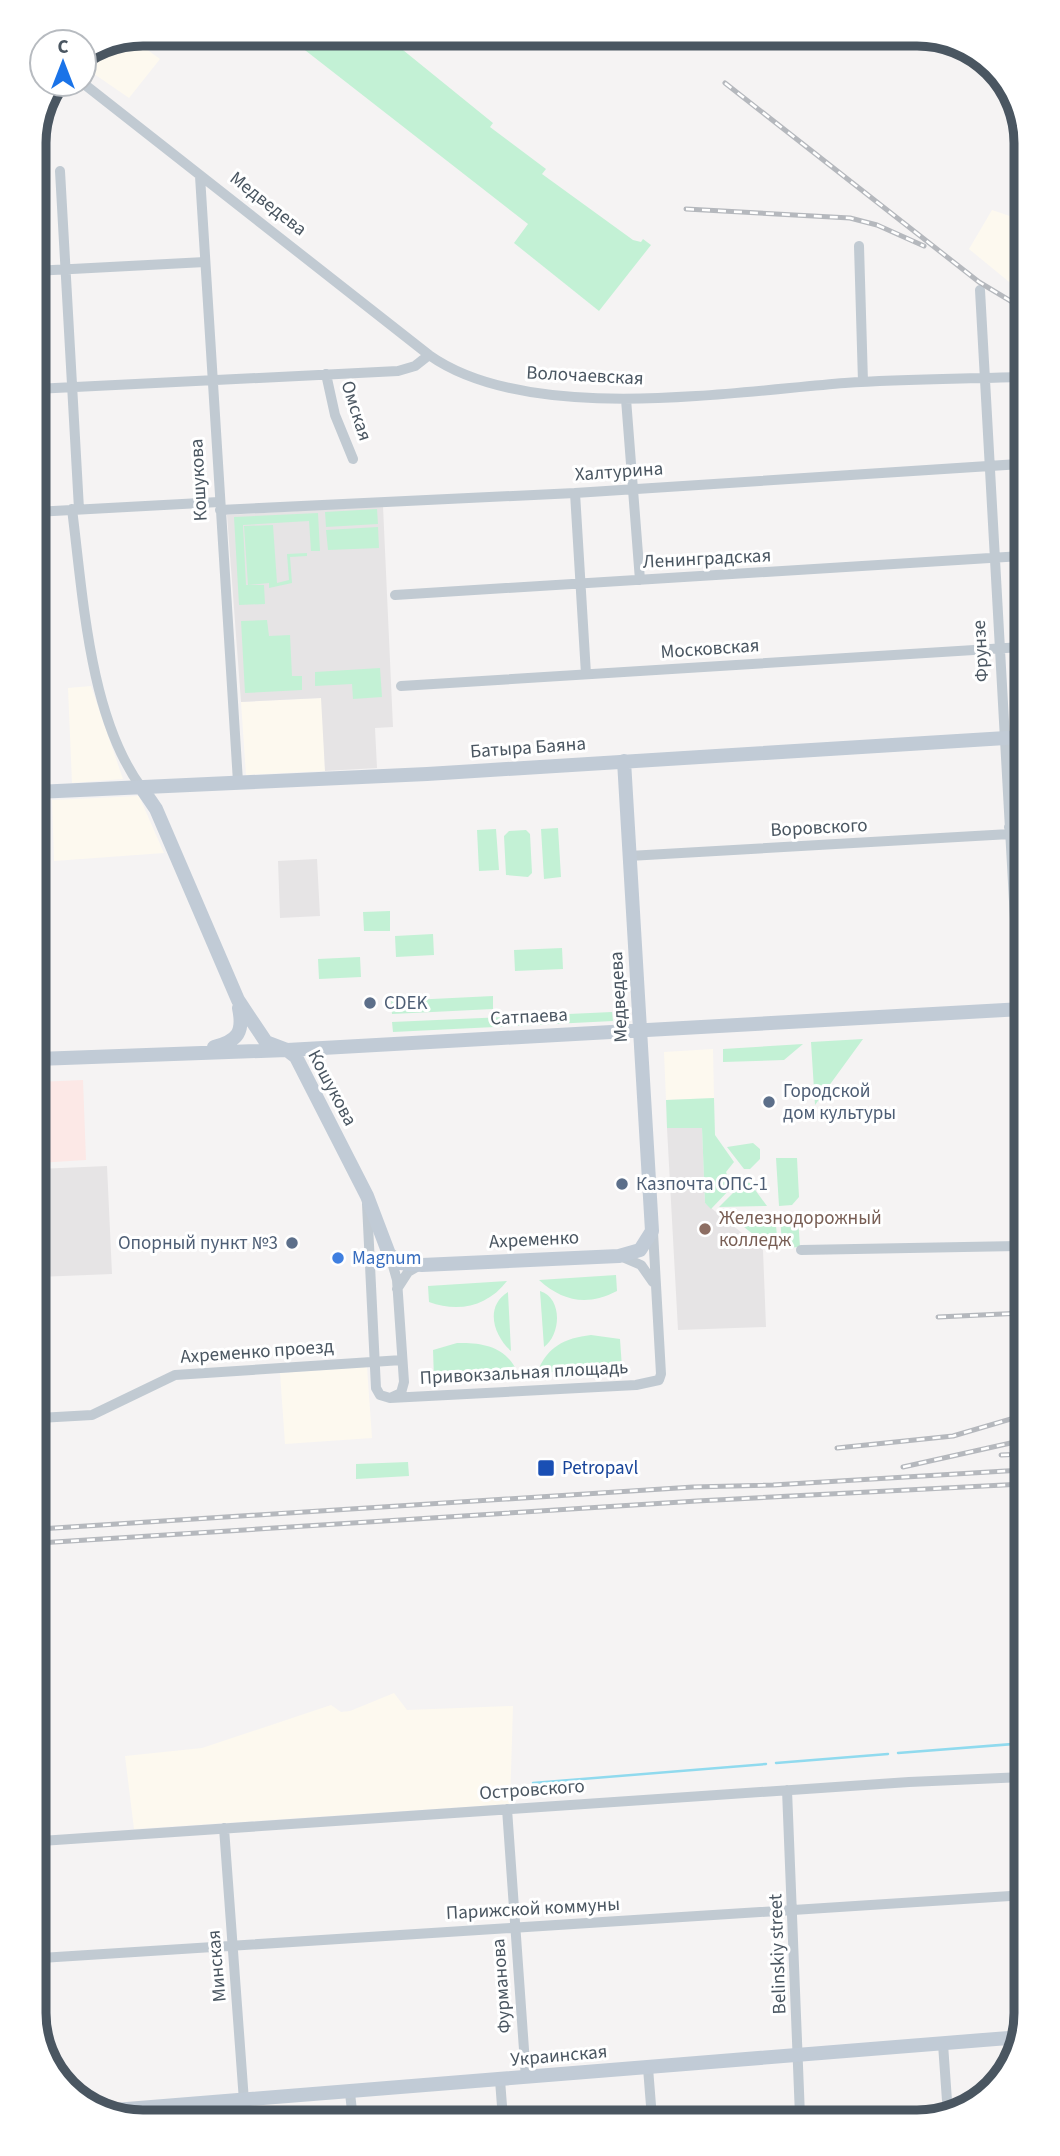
<svg xmlns="http://www.w3.org/2000/svg" width="1060" height="2156" font-family="'Source Sans 3',sans-serif">
<style>
.commercial{fill:#fdf9ef}
.education{fill:#e6e4e5}
.medical{fill:#fce8e6}
.green{fill:#c3f1d5}
.lines{fill:none;stroke-linecap:round;stroke-linejoin:round}
.stream{stroke:#90daee;stroke-width:2.5}
.street{stroke:#c1cad2;stroke-width:10}
.secondary{stroke:#c1cbd6;stroke-width:14}
.rail-casing{stroke:#b5b8bd;stroke-width:5}
.rail{stroke:#fff;stroke-width:2.5;stroke-dasharray:8;stroke-linecap:butt}
.service-dot{fill:#5c6f8a;stroke:#fff;stroke-width:2.5}
.education-dot{fill:#8d6e63;stroke:#fff;stroke-width:2.5}
.shop-dot{fill:#3f7fe0;stroke:#fff;stroke-width:2.5}
.transit-dot{fill:#1a4fb4;stroke:#fff;stroke-width:2.5}
.labels{text-anchor:middle;dominant-baseline:central;stroke-width:6;stroke-linejoin:round;paint-order:stroke}
.street-label{font-size:19px;fill:#4a5661;stroke:#fff}
.service-label{font-size:19px;fill:#4e5e75;stroke:#fff;text-anchor:start}
.education-label{font-size:19px;fill:#785e54;stroke:#fff;text-anchor:start}
.shop-label{font-size:19px;fill:#366cbe;stroke:#fff;text-anchor:start}
.transit-label{font-size:19px;fill:#164399;stroke:#fff;text-anchor:start}
.rim{fill:none;stroke:#4a5661;stroke-width:9}
</style>
<rect width="100%" height="100%" fill="#f5f3f3"/>
<path class="commercial" d="M131 38 160 59 129 98 84 67V57Z
M992 210 1019 219V290L969 249Z
M91 686 123 779 72 783 68 688Z
M322 698 325 771 246 775 241 702Z
M139 796 164 853 54 861 52 800Z
M713 1049 714 1098 666 1100 664 1052Z
M367 1367 372 1438 285 1444 280 1373Z
M394 1693 407 1710 513 1706 510 1804 134 1829 125 1756 202 1748 331 1705 341 1712 350 1711Z"/>
<path class="education" d="M383 506 393 727 375 728 377 768 325 771 321 698 241 702 227 515Z
M317 859 320 916 280 918 278 861Z
M702 1127 705 1203 763 1250 766 1327 678 1330 667 1128Z
M107 1166 112 1274 38 1277V1169Z"/>
<path class="medical" d="M83 1080 86 1160 38 1163 37 1082Z"/>
<path class="green" d="M312 33H382L493 123 490 127 546 169 542 174 633 240 641 242 643 239 651 245 599 311 514 243 528 224 301 47Z
M377 509 378 524 326 527 325 512Z
M318 513 320 551H311L309 521 243 525 246 585H264L265 604 239 605 234 517Z
M273 525 277 583 289 580 287 554 307 553V556L290 557 292 583 269 588V583L248 585 244 526Z
M378 527 379 548 328 550 326 530Z
M267 620 269 636 290 635 292 676H302V690L245 693 241 621Z
M380 668 382 697 353 699 352 684 315 686V672Z
M558 828 561 877 544 879 541 829Z
M496 829 499 870 479 871 477 830Z
M526 830 530 834 532 873 528 877 506 875 504 836 509 831Z
M390 911V931H364L363 912Z
M433 934 434 955 396 957 395 936Z
M562 948 563 969 515 971 514 950Z
M360 957 361 977 319 979 318 959Z
M493 996V1009L392 1014 391 1001Z
M612 1012 613 1021 393 1032 392 1022Z
M863 1039 815 1105 811 1042Z
M803 1044 784 1060 723 1062V1049Z
M714 1098 715 1135 734 1162 726 1172 732 1187 711 1209 705 1203 702 1128H667L666 1100Z
M753 1143 760 1149V1159L750 1169H744L727 1147Z
M776 1158H797L799 1197 792 1205 779 1206Z
M743 1183H750L767 1206 719 1207Z
M780 1213H792L798 1218 800 1247 782 1248Z
M775 1214 778 1248 771 1249 733 1218V1215Z
M616 1275 617 1291C588 1306 563 1302 539 1280Z
M507 1281C488 1306 459 1313 429 1302L428 1286Z
M540 1291C563 1298 561 1335 544 1347Z
M508 1292V1293L511 1351C494 1336 484 1307 508 1292Z
M591 1335 620 1339 622 1368 537 1373C547 1347 564 1338 591 1335Z
M457 1343C483 1342 508 1347 518 1374L434 1379 433 1350Z
M408 1462 409 1476 356 1479V1464Z"/>
<g class="lines">
<path class="stream" d="M898 1753 1026 1743
M776 1763 888 1754
M533 1783 766 1764"/>
<path class="street" d="M84 84 429 355
M60 171 79 509
M200 176 238 782
M859 246 863 382
M34 271 205 262
M980 290 1020 1009
M326 374 335 415 353 459
M35 389 398 371 415 366 429 355C528 425 729 392 845 383 903 379 962 379 1020 377
M626 399 640 580
M575 493 586 674
M72 509C83 595 89 716 141 787
M220 510 575 493 1020 464
M35 512 219 502
M395 595 1021 556
M401 686 1021 647
M1009 827 1022 826
M629 856 1010 834
M367 1204 376 1388 380 1395 390 1398 401 1393 404 1382 397 1280 390 1255
M801 1250 1023 1246
M620 1256 641 1265 653 1282
M397 1289 408 1272 420 1265
M390 1398 636 1385 659 1380 661 1374 653 1232
M39 1418 92 1415 175 1375 402 1360
M787 1790 800 2116
M507 1809 526 2078
M224 1828 244 2101
M41 1841 909 1782 1026 1777
M41 1958 1026 1895
M943 2044 948 2115
M648 2068 652 2118
M500 2080 503 2119
M350 2093 353 2120
M199 2104 201 2122"/>
<path class="secondary" d="M141 787 156 809 238 1000 266 1042 287 1050 296 1057 367 1196 389 1254 400 1263 422 1265 619 1256 640 1250 652 1231 624 761
M36 792 427 774 1021 737
M214 1047C238 1041 244 1032 239 1008
M37 1059 287 1050 1022 1009
M102 2111 1020 2037"/>
<defs>
<path id="rail" d="M725 83 979 282 1019 306
M686 209 850 218 877 225 924 246
M938 1317 1024 1313
M837 1448 953 1436 1024 1415
M1001 1455 1024 1454
M903 1467 1024 1440
M39 1529 693 1487 773 1485 1024 1470
M39 1543 697 1501 1024 1484"/>
</defs>
<use href="#rail" class="rail-casing"/>
<use href="#rail" class="rail"/>
</g>
<g class="service-dot">
<circle cx="370" cy="1003" r="7"/>
<circle cx="769" cy="1102" r="7"/>
<circle cx="622" cy="1184" r="7"/>
<circle cx="292" cy="1243" r="7"/>
</g>
<circle class="education-dot" cx="705" cy="1229" r="7"/>
<circle class="shop-dot" cx="338" cy="1258" r="7"/>
<rect class="transit-dot" x="537" y="1459" width="18" height="18" rx="3.5"/>
<g class="labels">
<g class="street-label">
<text transform="translate(268 204) rotate(38)">Медведева</text>
<text transform="translate(585 376) rotate(3)">Волочаевская</text>
<text transform="translate(356 411) rotate(72)">Омская</text>
<text transform="translate(619 472) rotate(-4)">Халтурина</text>
<text transform="translate(199 480) rotate(-93)">Кошукова</text>
<text transform="translate(707 559) rotate(-3)">Ленинградская</text>
<text transform="translate(710 649) rotate(-4)">Московская</text>
<text transform="translate(981 651) rotate(-93)">Фрунзе</text>
<text transform="translate(528 748) rotate(-4)">Батыра Баяна</text>
<text transform="translate(819 828) rotate(-3)">Воровского</text>
<text transform="translate(619 997) rotate(-93)">Медведева</text>
<text transform="translate(529 1017) rotate(-3)">Сатпаева</text>
<text transform="translate(332 1088) rotate(62)">Кошукова</text>
<text transform="translate(534 1240) rotate(-3)">Ахременко</text>
<text transform="translate(257 1352) rotate(-4)">Ахременко проезд</text>
<text transform="translate(524 1373) rotate(-3)">Привокзальная площадь</text>
<text transform="translate(532 1790) rotate(-4)">Островского</text>
<text transform="translate(533 1909) rotate(-3)">Парижской коммуны</text>
<text transform="translate(778 1954) rotate(-92)">Belinskiy street</text>
<text transform="translate(217 1966) rotate(-95)">Минская</text>
<text transform="translate(502 1986) rotate(-94)">Фурманова</text>
<text transform="translate(559 2056) rotate(-5)">Украинская</text>
</g>
<g class="service-label">
<text x="384" y="1003">CDEK</text>
<text x="783" y="1091">Городской<tspan x="783" dy="22">дом культуры</tspan></text>
<text x="636" y="1184">Казпочта ОПС-1</text>
<text x="278" y="1243" text-anchor="end">Опорный пункт №3</text>
</g>
<g class="education-label">
<text x="719" y="1218">Железнодорожный<tspan x="719" dy="22">колледж</tspan></text>
</g>
<g class="shop-label">
<text x="352" y="1258">Magnum</text>
</g>
<g class="transit-label">
<text x="562" y="1468">Petropavl</text>
</g>
</g>
<path d="M0 0H1060V2156H0ZM143 46H917A97 97 0 0 1 1014 143V2013A97 97 0 0 1 917 2110H143A97 97 0 0 1 46 2013V143A97 97 0 0 1 143 46Z" fill="#fff" fill-rule="evenodd"/>
<path class="rim" d="M143 46H917A97 97 0 0 1 1014 143V2013A97 97 0 0 1 917 2110H143A97 97 0 0 1 46 2013V143A97 97 0 0 1 143 46Z"/>
<g transform="translate(63 63)"><circle r="33" fill="#ffffff" stroke="#b7bbc0" stroke-width="2"/>
<path d="M0-5L12 26L0 18L-12 26Z" fill="#1a73e8"/>
<text y="-10" font-size="19" font-weight="bold" text-anchor="middle" fill="#4a5661">С</text>
</g>
</svg>
